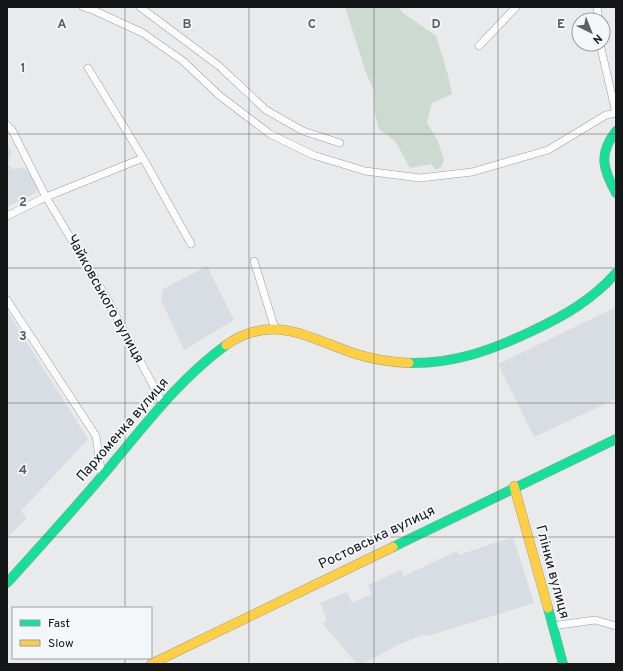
<svg xmlns="http://www.w3.org/2000/svg" width="623" height="671" font-family="Overpass,sans-serif">
<style>
.built{fill:#d8dde3}
.green{fill:#ccdad2}
.lines{fill:none;stroke-linecap:round;stroke-linejoin:round}
.street-casing{stroke:#9e9fa0;stroke-width:8}
.fast-casing{stroke:#9e9fa0;stroke-width:10}
.slow-casing{stroke:#9e9fa0;stroke-width:10}
.street{stroke:#fcfcfc;stroke-width:7}
.fast{stroke:#16e098;stroke-width:9}
.slow{stroke:#ffcf43;stroke-width:9}
.grid{fill:none;stroke:#5f6062;stroke-width:1;stroke-opacity:0.55}
.labels{text-anchor:middle;dominant-baseline:central;stroke-width:3.5;stroke-linejoin:round;paint-order:stroke}
.street-label{font-size:14px;fill:#151617;stroke:#f4f7fa}
.grid-label{font-size:13px;text-anchor:middle;font-weight:bold;fill:#5f6062;stroke:#f4f7fa;stroke-width:3.5;stroke-linejoin:round;paint-order:stroke}
</style>
<rect width="100%" height="100%" fill="#e8eaec"/>
<path class="built" d="M7 142 12 154 8 163 12 169 24 168 32 176 37 186 36 193 7 207Z
M207 266 234 320 184 350 161 300 163 289Z
M616 307V399L534 437 498 364Z
M7 311 88 439 21 511 27 518 7 538Z
M513 537 534 603 428 636 424 634 398 645 362 664H357L323 624 327 619 320 603 347 592 352 603 372 594 368 585 401 570 404 576 457 551 459 555Z"/>
<path class="green" d="M345 7H399L403 13 436 36 448 75 452 94 432 103 427 123 438 141 444 160 441 167 436 170 431 164 410 168 395 141 379 129 374 110V91L366 73Z"/>
<g class="lines">
<defs>
<path id="street" d="M83 7 93 10 143 33 183 61 220 96 270 134 313 155 365 171 420 178 472 172 548 150 606 115 616 113
M140 7 219 66 266 110 303 131 340 143
M597 7 599 20
M600 44 616 113
M479 46 516 7
M88 68 143 158 191 244
M7 125 12 130 46 197 106 297 162 402
M7 216 46 197 143 158
M254 261 275 329
M7 300 96 436 102 477
M552 626 595 620 616 626"/>
<path id="fast" d="M616 131C598 154 603 169 616 193
M409 363C454 364 492 350 532 331 564 316 592 300 616 273
M393 547 616 439
M7 583C43 543 79 504 113 463 148 421 182 377 226 345
M548 608 563 664"/>
<path id="slow" d="M226 345C272 313 307 337 353 353 371 359 390 362 409 363
M514 486 548 608
M151 664 393 547"/>
</defs>
<use href="#street" class="street-casing"/>
<use href="#fast" class="fast-casing"/>
<use href="#slow" class="slow-casing"/>
<use href="#street" class="street"/>
<use href="#fast" class="fast"/>
<use href="#slow" class="slow"/>
</g>
<path class="grid" d="M125 7V608M249 7V664M374 7V664M498 7V664M7 134H616M7 268H616M7 403H616M7 537H616M125 658V664"/>
<g class="labels">
<g class="street-label">
<text transform="translate(105 299) rotate(61)">Чайковського вулиця</text>
<text transform="translate(123 430) rotate(-49)">Пархоменка вулиця</text>
<text transform="translate(377 538) rotate(-26)">Ростовська вулиця</text>
<text transform="translate(552 572) rotate(75)">Глінки вулиця</text>
</g>
</g>
<g class="grid-label">
<text x="62" y="28">A</text>
<text x="187" y="28">B</text>
<text x="312" y="28">C</text>
<text x="436" y="28">D</text>
<text x="561" y="28">E</text>
<text x="23" y="72">1</text>
<text x="23" y="206">2</text>
<text x="23" y="340">3</text>
<text x="23" y="474">4</text>
</g>
<rect width="623" height="671" fill="none" stroke="#151617" stroke-width="16"/>
<rect x="12" y="607" width="140" height="52" fill="#f4f7fa" stroke="#9b9d9f"/>
<rect x="20" y="620" width="20" height="6" fill="#16e098" stroke="#9b9d9f"/>
<text x="48" y="627" font-size="12" fill="#151617">Fast</text>
<rect x="20" y="640" width="20" height="6" fill="#ffcf43" stroke="#9b9d9f"/>
<text x="48" y="647" font-size="12" fill="#151617">Slow</text>
<g transform="translate(591 32) rotate(137)"><circle r="19" fill="#f4f7fa" stroke="#9b9d9f"/>
<path d="M0-3L7 15L0 10L-7 15Z" fill="#5f6062"/>
<text y="-6" font-size="11" font-weight="bold" text-anchor="middle" fill="#151617">N</text>
</g>
</svg>
